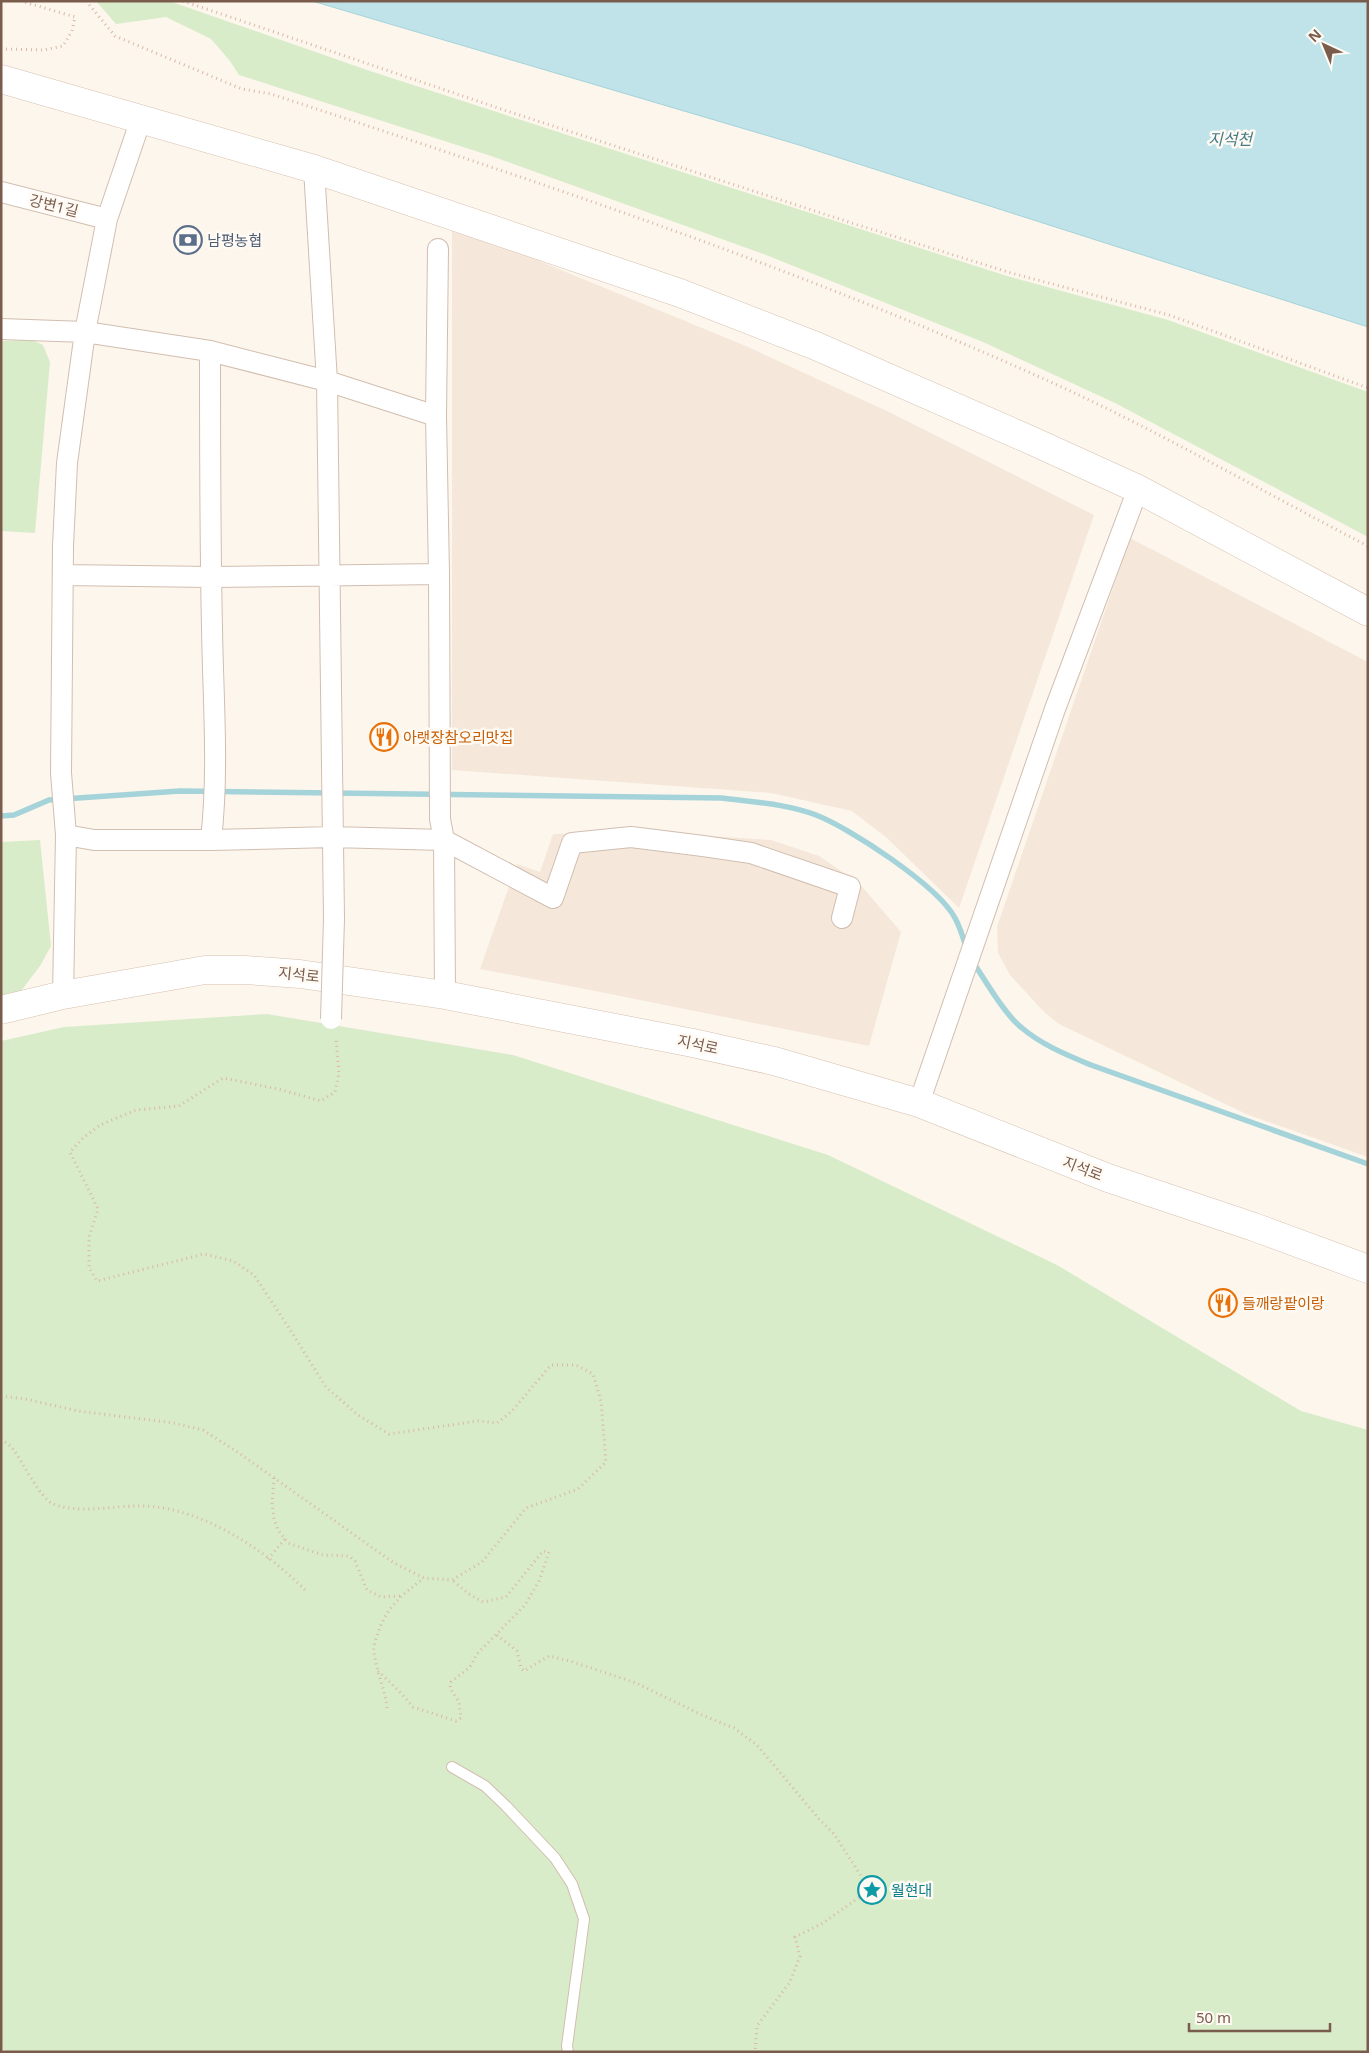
<svg xmlns="http://www.w3.org/2000/svg" width="1369" height="2053" font-family="'Noto Sans','Noto Sans KR',sans-serif">
<style>
.residential{fill:#f5e8da}
.green{fill:#d8ecc9}
.water{fill:#bfe3e8;stroke:#a5d3da}
.lines{fill:none;stroke-linecap:round;stroke-linejoin:round}
.stream{stroke:#a5d3da;stroke-width:5.5}
.lane-casing{stroke:#d1beb0;stroke-width:12}
.street-casing{stroke:#d1beb0;stroke-width:22}
.secondary-casing{stroke:#d6c0b0;stroke-width:29}
.path{stroke:#d9b8a5;stroke-width:3;stroke-dasharray:1 4;stroke-linecap:butt}
.lane{stroke:#fff;stroke-width:10}
.street{stroke:#fff;stroke-width:20}
.secondary{stroke:#fff;stroke-width:28}
.street-bridge-casing{stroke:#d1beb0;stroke-width:22;stroke-linecap:butt}
.street-bridge{stroke:#fff;stroke-width:20}
.labels{text-anchor:middle;dominant-baseline:central;stroke-width:5;stroke-linejoin:round;paint-order:stroke}
.street-label{font-size:15px;fill:#7a5c4d;stroke:#fffaf3}
.service-label{font-size:15px;fill:#4e5e75;stroke:#fffaf3;text-anchor:start}
.food-label{font-size:15px;fill:#c56008;stroke:#fffaf3;text-anchor:start}
.culture-label{font-size:15px;fill:#0d838f;stroke:#fffaf3;text-anchor:start}
.water-label{font-size:16px;font-style:italic;fill:#437c86;stroke:#fffaf3}
</style>
<rect width="100%" height="100%" fill="#fdf6ec"/>
<path class="residential" d="M452 227 488 240 746 346 889 412 1094 515 959 908 887 838 852 811 771 793 452 770Z
M1130 538 1368 662V1157L1246 1114 1059 1024 1044 1012 1010 975 998 953 997 927Z
M634 831 771 840 819 856 859 883 901 932 869 1046 595 991 480 969 517 864 540 872 553 834Z"/>
<path class="green" d="M96 1H169L367 70 651 162 1007 276 1168 320 1368 392V537L1115 403 983 342 766 255 491 156 239 75 230 61 211 39 166 17 116 24Z
M32 340 43 345 50 362 35 533 1 531V341Z
M40 840 51 946 40 966 21 991 1 997V842Z
M267 1014 513 1055 828 1155 1057 1265 1301 1411 1368 1430V2052H9L1 2049V1041L64 1027Z"/>
<path class="water" d="M312 1H1368V327L799 145Z"/>
<g class="lines">
<path class="stream" d="M1 816 14 815 49 800 180 791 722 798C753 802 787 804 816 815 850 828 938 886 955 918 960 927 963 937 966 947
M973 962C985 980 1005 1015 1022 1028 1042 1045 1067 1055 1091 1065L1368 1164"/>
<defs>
<path id="lane" d="M452 1767 485 1786 506 1806 555 1858 572 1884 584 1919 567 2046 568 2052"/>
<path id="street" d="M314 169 327 381 334 919
M1 192 107 219
M438 249 436 416 439 574 440 819 444 840 445 995
M1 329 85 332 210 351 327 381 436 416
M210 351C210 443 210 536 212 628 213 698 219 770 211 840
M63 575 211 577 439 574
M66 835 94 840H211L332 837 444 840 553 898 572 843 631 837 703 846 751 853 850 887 842 918
M63 995 66 835 61 773 63 546 67 463 85 332 107 219 141 119
M919 1103 1055 709 1138 489"/>
<path id="secondary" d="M1 79 314 169 680 293 816 346 1028 439 1138 489 1368 612
M1 1010 63 995 205 970H245L300 974 445 995 693 1043 774 1061 919 1103 1108 1178 1254 1227 1368 1269"/>
</defs>
<use href="#lane" class="lane-casing"/>
<use href="#street" class="street-casing"/>
<use href="#secondary" class="secondary-casing"/>
<path class="path" d="M86 1 115 36 242 89 271 94C539 182 809 271 1066 389 1169 437 1267 494 1368 546
M183 1 507 111 858 225 1011 273 1169 315 1368 388
M1 49 44 50 63 46 72 31 75 17 21 1
M1 1396 25 1399 78 1411 174 1423 203 1430 239 1453 394 1563 424 1578 452 1580 482 1562 526 1508 578 1489 606 1462 601 1401 593 1374 576 1365H551L511 1412 497 1423 478 1421 389 1434 358 1415 326 1387 289 1328 254 1275 233 1261 204 1254 97 1281 89 1268V1237L98 1209 70 1152 83 1138 100 1125 136 1110 179 1106 223 1078 278 1089 321 1101 335 1092 339 1073 336 1038
M1 1439C5 1442 10 1445 13 1449 22 1461 40 1498 53 1504 79 1514 110 1506 136 1506 197 1504 265 1549 306 1591
M274 1478 272 1503 274 1519 278 1530 288 1543 323 1555 349 1556 355 1561 367 1590 381 1597 401 1596
M268 1559 285 1539
M497 1635 517 1651 521 1668 524 1671 549 1656 570 1661 636 1683 702 1715 734 1728 757 1745 819 1819 834 1834 863 1879 861 1896 823 1923 795 1937 800 1956 790 1982 757 2026 755 2052
M378 1671 398 1690 413 1707 456 1721 461 1718 459 1702 450 1688 451 1682 470 1667 477 1654 525 1605 539 1581 549 1552 543 1551 506 1597 483 1602 469 1594 452 1580
M387 1708C385 1689 376 1671 374 1652 373 1646 376 1639 378 1633 387 1606 402 1595 424 1578"/>
<use href="#lane" class="lane"/>
<use href="#street" class="street"/>
<use href="#secondary" class="secondary"/>
<defs>
<path id="street-bridge" d="M331 1019 334 919"/>
</defs>
<use href="#street-bridge" class="street-bridge-casing"/>
<use href="#street-bridge" class="street-bridge"/>
</g>
<defs>
<symbol id="bank-ring" viewBox="-11 -11 22 22"><circle r="9.5" fill="#fffaf3" stroke="#5c6f8a" stroke-width="1.5"/><path d="M-6-4H6V4H-6ZM0-2.3a2.3 2.3 0 1 0 0 4.6a2.3 2.3 0 1 0 0-4.6Z" fill="#5c6f8a"/></symbol>
<symbol id="restaurant-ring" viewBox="-11 -11 22 22"><circle r="9.5" fill="#fffaf3" stroke="#e8710a" stroke-width="1.5"/><path d="M-5-6h1v4h1v-4h1v4h1v-4h1v5L-1.5 .5V6h-2V.5L-5-1ZM5-6V6H3V1.5H1.5Q1.5-4 5-6Z" fill="#e8710a"/></symbol>
<symbol id="sight-ring" viewBox="-11 -11 22 22"><circle r="9.5" fill="#fffaf3" stroke="#0f9aa8" stroke-width="1.5"/><path d="M0-6L1.8-2.2L6-1.7L2.9 1.2L3.7 5.4L0 3.3L-3.7 5.4L-2.9 1.2L-6-1.7L-1.8-2.2Z" fill="#0f9aa8"/></symbol>
</defs>
<g fill-rule="evenodd">
<use href="#bank-ring" x="172" y="224" width="32" height="32"/>
<use href="#restaurant-ring" x="368" y="721" width="32" height="32"/>
<use href="#restaurant-ring" x="1207" y="1287" width="32" height="32"/>
<use href="#sight-ring" x="856" y="1874" width="32" height="32"/>
</g>
<g class="labels">
<g class="street-label">
<text transform="translate(54 205) rotate(14)">강변1길</text>
<text transform="translate(299 974) rotate(6)">지석로</text>
<text transform="translate(698 1044) rotate(12)">지석로</text>
<text transform="translate(1083 1168) rotate(21)">지석로</text>
</g>
<g class="service-label">
<text x="207" y="240">남평농협</text>
</g>
<g class="food-label">
<text x="403" y="737">아랫장참오리맛집</text>
<text x="1242" y="1303">들깨랑팥이랑</text>
</g>
<g class="culture-label">
<text x="891" y="1890">월현대</text>
</g>
<g class="water-label">
<text x="1230" y="139">지석천</text>
</g>
</g>
<rect width="1369" height="2053" fill="none" stroke="#7a5c4d" stroke-width="5"/>
<g transform="translate(1324 45) rotate(316)" stroke="#fffaf3" stroke-width="4" paint-order="stroke">
<path d="M0-4L9 19L0 12L-9 19Z" fill="#7a5c4d"/>
<text y="-8" font-size="14" font-weight="bold" text-anchor="middle" fill="#7a5c4d">N</text>
</g>
<path d="M1189 2023v8h141v-8" fill="none" stroke="#7a5c4d" stroke-width="2.5"/>
<text x="1196" y="2023" font-size="15" fill="#7a5c4d" stroke="#fffaf3" stroke-width="4" paint-order="stroke">50 m</text>
</svg>
